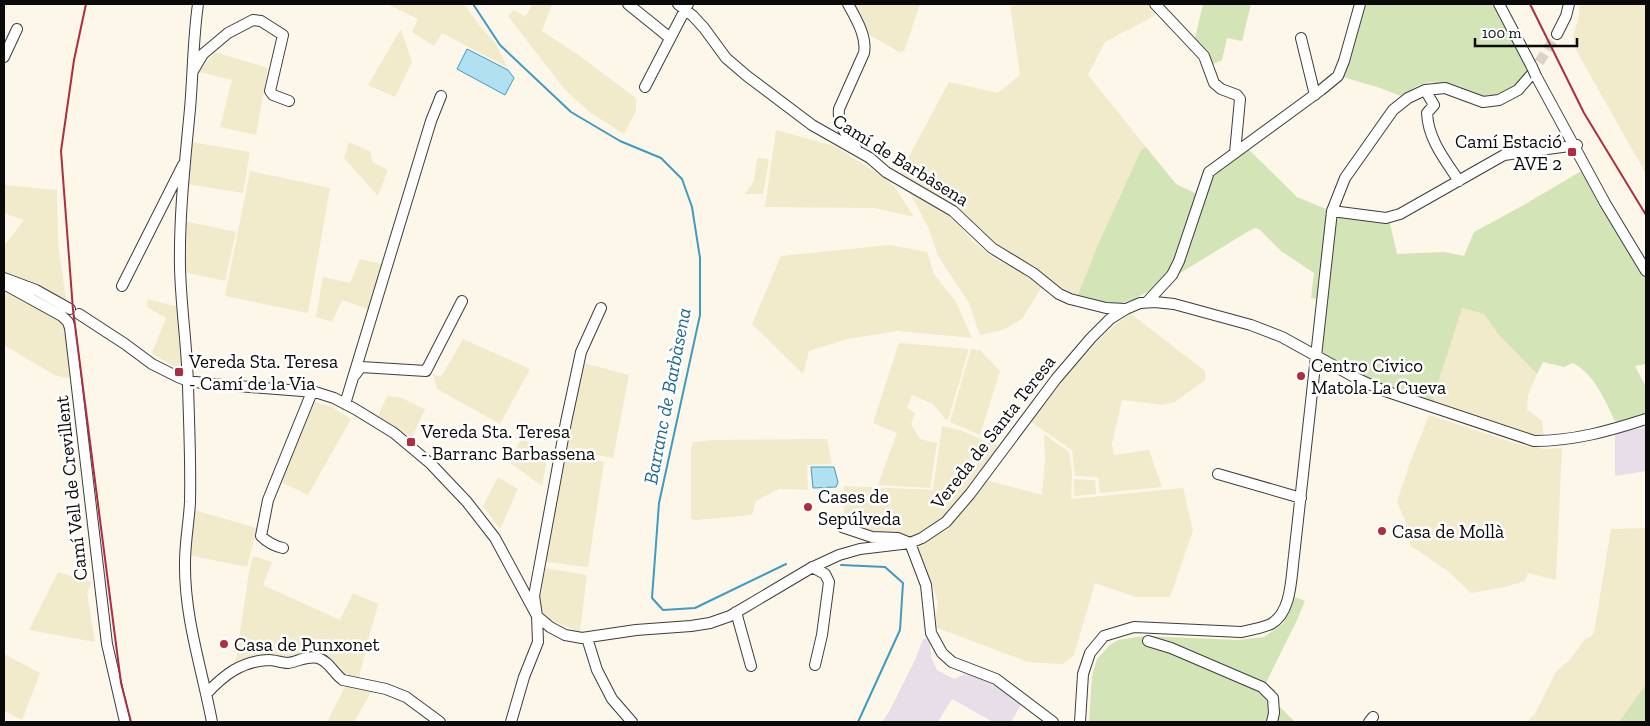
<svg xmlns="http://www.w3.org/2000/svg" width="1650" height="726" font-family="'Zilla Slab',serif">
<style>
.industrial{fill:#e7dee9}
.farmland{fill:#f1eacb}
.green{fill:#d3e4b6}
.water{fill:#b1e0f1;stroke:#3e9bc2}
.lines{fill:none;stroke-linecap:round;stroke-linejoin:round}
.stream{stroke:#3e9bc2;stroke-width:2}
.minor-tunnel{stroke:#d9d3c8;stroke-width:10;stroke-dasharray:10 5;stroke-linecap:butt}
.minor-casing{stroke:#3d3d3d;stroke-width:12}
.minor{stroke:#fff;stroke-width:10}
.rail{stroke:#af2d41;stroke-width:2}
.minor-bridge-casing{stroke:#3d3d3d;stroke-width:12;stroke-linecap:butt}
.minor-bridge{stroke:#fff;stroke-width:10}
.poi-dot{fill:#af2d41;stroke:#fff;stroke-width:2}
.labels{text-anchor:middle;dominant-baseline:central;stroke-width:5;stroke-linejoin:round;paint-order:stroke}
.poi-label{font-size:19px;fill:#0a0a0a;stroke:#fff;text-anchor:start}
.street-label{font-size:19px;fill:#0a0a0a;stroke:#fff}
.water-label{font-size:20px;font-style:italic;fill:#1e6b91;stroke:#fff}
</style>
<rect width="100%" height="100%" fill="#fdf7e9"/>
<path class="industrial" d="M1646 427V471L1615 476V435L1621 432Z
M930 638 931 657 937 670 954 679 965 674 976 677 996 686 1022 703 1011 722H993L952 699 938 722H882L889 712 915 660 923 639Z"/>
<path class="farmland" d="M387 4H464L479 25 496 44 507 67 442 33 434 46 412 32 418 19Z
M533 4H552L542 31 580 56 636 98V111L624 134 591 113 565 90 508 16 514 10 525 17Z
M852 4H920L904 51 899 52 868 34Z
M1010 4H1159L1164 7 1154 16 1105 42 1088 75 1146 147 1141 150 1099 242 1077 297 1063 292 1003 252 980 233 948 201 899 175 949 82 998 93 1020 75Z
M1579 4H1646V174L1576 50 1573 35 1579 17Z
M401 29 412 62 395 97 368 85Z
M215 52 268 68 256 135 220 127 232 80 199 72Z
M776 130 834 146 882 176 894 186 914 217 874 208 765 207Z
M192 142 250 152 243 193 187 184Z
M349 142 371 152 372 162 388 170 378 196 344 158Z
M757 158 769 159 763 194H745L754 181Z
M250 171 330 188 308 313 225 296Z
M4 185 57 190 58 243 66 299 4 273V246L24 220 4 213Z
M909 191 929 201 959 225 972 241 995 259 1022 273 1041 288 1022 319 1003 330 980 335 969 303 938 256 929 229Z
M184 221 236 232 225 281 184 272Z
M889 245 927 252 934 274 956 302 972 338 897 331 847 339 809 351 803 374 752 324 781 256Z
M360 259 382 264 368 309 342 300 332 322 316 317 323 277 350 283Z
M4 292 61 320 67 338 69 378 56 376 4 345Z
M148 299 178 307 183 372 152 353 166 318 147 307Z
M1461 308 1484 314 1498 334 1537 374 1528 395 1527 409 1542 421 1544 437H1535L1436 404 1433 398Z
M1130 313 1205 371V380L1175 402 1163 405 1122 400 1112 444 1114 455 1149 450 1162 487 1100 493 1098 477 1075 476 1072 450 1031 422 1068 373 1106 333Z
M463 339 530 369 500 424 437 389 433 374 441 377Z
M899 343 969 349 948 420 945 419 933 404 912 395 907 408 915 413 911 424 920 439 937 443 930 488 878 485 897 433 873 423Z
M971 349 980 350 1000 371 980 435 950 422Z
M583 363 629 375 613 458 566 449Z
M387 396 399 397 425 409 412 438 378 416Z
M312 401 332 407 351 419 308 495 279 481Z
M1429 415 1518 444 1545 449 1562 448 1556 580 1528 573 1525 581 1504 587 1471 593 1449 572 1411 546 1405 520 1397 502 1410 463Z
M942 426 960 430 999 447 947 514 928 529 910 537 897 534H873L846 525 844 514V486L933 490Z
M1044 434 1069 452 1072 473 1071 499 1183 488 1193 531 1170 597H1136L1095 583 1074 655 1063 664 1028 662 935 627 938 601 918 546 948 529 986 480 1042 495 1045 458Z
M522 437 547 459 542 486 509 462Z
M827 439 832 464 807 465 808 490 779 489 756 501 752 515 695 520 691 519V449L693 442 715 440Z
M564 453 604 462 588 567 545 562Z
M498 477 518 489 500 529 483 506Z
M1074 479 1095 480 1096 494 1074 496Z
M194 510 257 528 247 567 188 555Z
M1646 528V684L1619 722H1527L1535 714 1557 670 1570 660 1585 639 1592 636 1594 632 1611 529Z
M253 556 272 562 263 585 340 620 353 593 378 604 358 680 337 673 330 660H286L235 666 249 572Z
M544 568 587 575 580 632 547 619 538 604Z
M58 572 92 582 87 592 95 642 29 630Z
M4 654 40 673 22 720 4 711Z
M346 685 372 690 354 722H327Z"/>
<path class="green" d="M1203 4H1251L1242 41 1227 38 1222 60 1213 64 1208 62 1194 42Z
M1359 4H1497L1530 69 1520 83 1505 94 1483 97 1444 84 1430 82 1419 85 1401 96 1380 88 1340 76Z
M1146 147 1176 184 1197 194 1177 256 1169 274 1151 290 1134 299 1116 305 1077 297 1099 242 1141 150Z
M1247 148 1297 197 1326 209 1390 223 1397 254 1444 252 1464 256 1474 232 1522 206 1583 170 1646 278V364L1635 366 1646 387V413L1620 423 1615 421C1604 399 1595 375 1573 363L1564 367 1543 362 1537 374 1498 334 1484 314 1462 308 1433 398 1436 404 1368 379 1312 347 1317 299 1311 298 1314 273 1281 251 1259 229 1255 228 1247 232 1177 275 1188 252 1208 184 1223 165Z
M1295 597 1305 601 1297 620 1266 683 1275 690 1279 706 1295 722H1089L1092 676 1097 659 1110 645 1118 640 1144 636 1238 640 1264 637 1283 624Z
M1646 684V722H1619Z"/>
<path class="water" d="M467 49 508 70 514 78 505 95 457 69Z
M811 467H834L838 482 836 487 813 488Z"/>
<g class="lines">
<path class="stream" d="M473 4 500 45 571 112 620 141 661 158 682 179 692 207 700 258V315L659 503 652 598 663 610 695 608 786 564
M841 565 885 567 903 583 900 630 858 722"/>
<path class="minor-tunnel" d="M1531 75 1557 34"/>
<defs>
<path id="minor" d="M198 4C193 39 193 74 190 109 185 162 179 215 180 268 181 307 187 346 188 385 189 424 191 463 190 502 189 522 185 542 185 562 184 617 202 669 212 722
M628 4 670 38
M678 4 693 16 704 28 726 58 747 76 812 125 870 158 886 172 953 211 992 248 1033 273 1059 294 1070 299 1106 308 1125 309
M848 4C856 19 867 36 864 53L839 109C837 125 847 135 856 148
M1155 4 1204 56 1214 83 1221 89 1237 95 1240 99 1235 153
M1499 4 1532 67
M1557 34 1566 16 1569 4
M1301 38 1315 95
M4 57 17 29
M193 71 203 54 228 33 253 20 261 21 283 35 270 91 273 95 289 101
M1536 76 1605 203 1646 271
M645 87 688 4
M1425 90 1434 105 1427 113C1428 139 1445 160 1459 181
M1332 211 1386 218 1400 214 1504 155 1577 145
M4 278 36 290 70 309
M4 284 62 316 68 322 70 328 107 644 125 722
M122 286 183 165
M1147 302 1172 275 1179 261 1209 172 1321 90 1338 76 1344 61 1360 4
M79 314 125 344 152 364 178 377 188 381 211 384 315 392 334 398 355 409 394 433 431 464 467 502 495 538 537 616 550 627 565 635 582 638 636 630 691 626 710 623 730 616 811 568 839 555 860 549 910 543 922 538 946 522 970 494 1056 379 1091 338 1110 319 1126 309 1140 303 1155 302 1174 304 1251 325 1282 337 1358 379 1382 390 1534 441C1574 441 1609 431 1646 419
M355 375 361 367 426 371 462 301
M345 404 431 121 441 96
M1218 474 1301 498
M842 527 872 537 898 538 910 543 926 585 931 633 942 653 952 662 996 679 1053 722
M283 548C274 546 268 543 261 536L268 500 312 392
M812 567 825 574 829 582 822 635 815 665
M736 612 751 666
M587 638 597 670 612 699 632 722
M1148 641 1171 648 1262 687 1273 698 1274 713 1272 722
M206 694C224 675 241 661 269 660 275 660 281 663 288 663 297 662 307 655 318 658 329 661 334 674 343 680L386 689 406 697 440 722
M511 722 524 677 538 642 537 616 534 596 566 422 581 352 601 308
M1080 722 1083 674 1090 653 1104 636 1134 627 1241 632C1251 630 1262 628 1271 624 1292 612 1291 577 1294 556L1332 211 1345 178 1393 110 1408 98 1425 90 1445 88 1483 102 1499 100 1518 90 1531 75
M1369 722 1373 717"/>
</defs>
<use href="#minor" class="minor-casing"/>
<use href="#minor" class="minor"/>
<path class="rail" d="M86 4 74 60 61 151 73 310 121 683 131 722
M1530 4 1584 113 1646 215"/>
<defs>
<path id="minor-bridge" d="M1532 67 1536 76"/>
</defs>
<use href="#minor-bridge" class="minor-bridge-casing"/>
<use href="#minor-bridge" class="minor-bridge"/>
</g>
<g class="poi-dot">
<rect x="1567" y="147" width="10" height="10" rx="2.5"/>
<rect x="174" y="367" width="10" height="10" rx="2.5"/>
<circle cx="1301" cy="376" r="5"/>
<rect x="406" y="437" width="10" height="10" rx="2.5"/>
<circle cx="808" cy="507" r="5"/>
<circle cx="1382" cy="531" r="5"/>
<circle cx="224" cy="644" r="5"/>
</g>
<g class="labels">
<g class="poi-label">
<text x="1562" y="141" text-anchor="end">Camí Estació<tspan x="1562" dy="22">AVE 2</tspan></text>
<text x="189" y="361">Vereda Sta. Teresa<tspan x="189" dy="22">- Camí de la Via</tspan></text>
<text x="1311" y="365">Centro Cívico<tspan x="1311" dy="22">Matola La Cueva</tspan></text>
<text x="421" y="431">Vereda Sta. Teresa<tspan x="421" dy="22">- Barranc Barbassena</tspan></text>
<text x="818" y="496">Cases de<tspan x="818" dy="22">Sepúlveda</tspan></text>
<text x="1392" y="531">Casa de Mollà</text>
<text x="234" y="644">Casa de Punxonet</text>
</g>
<g class="street-label">
<text transform="translate(901 160) rotate(32)">Camí de Barbàsena</text>
<text transform="translate(993 432) rotate(-52)">Vereda de Santa Teresa</text>
<text transform="translate(71 488) rotate(-96)">Camí Vell de Crevillent</text>
</g>
<g class="water-label">
<text transform="translate(667 396) rotate(-79)">Barranc de Barbàsena</text>
</g>
</g>
<rect width="1650" height="726" fill="none" stroke="#0a0a0a" stroke-width="10"/>
<path d="M1475 38v8h102v-8" fill="none" stroke="#0a0a0a" stroke-width="2.5"/>
<text x="1482" y="38" font-size="15" fill="#0a0a0a" stroke="#ffffff" stroke-width="4" paint-order="stroke">100 m</text>
</svg>
